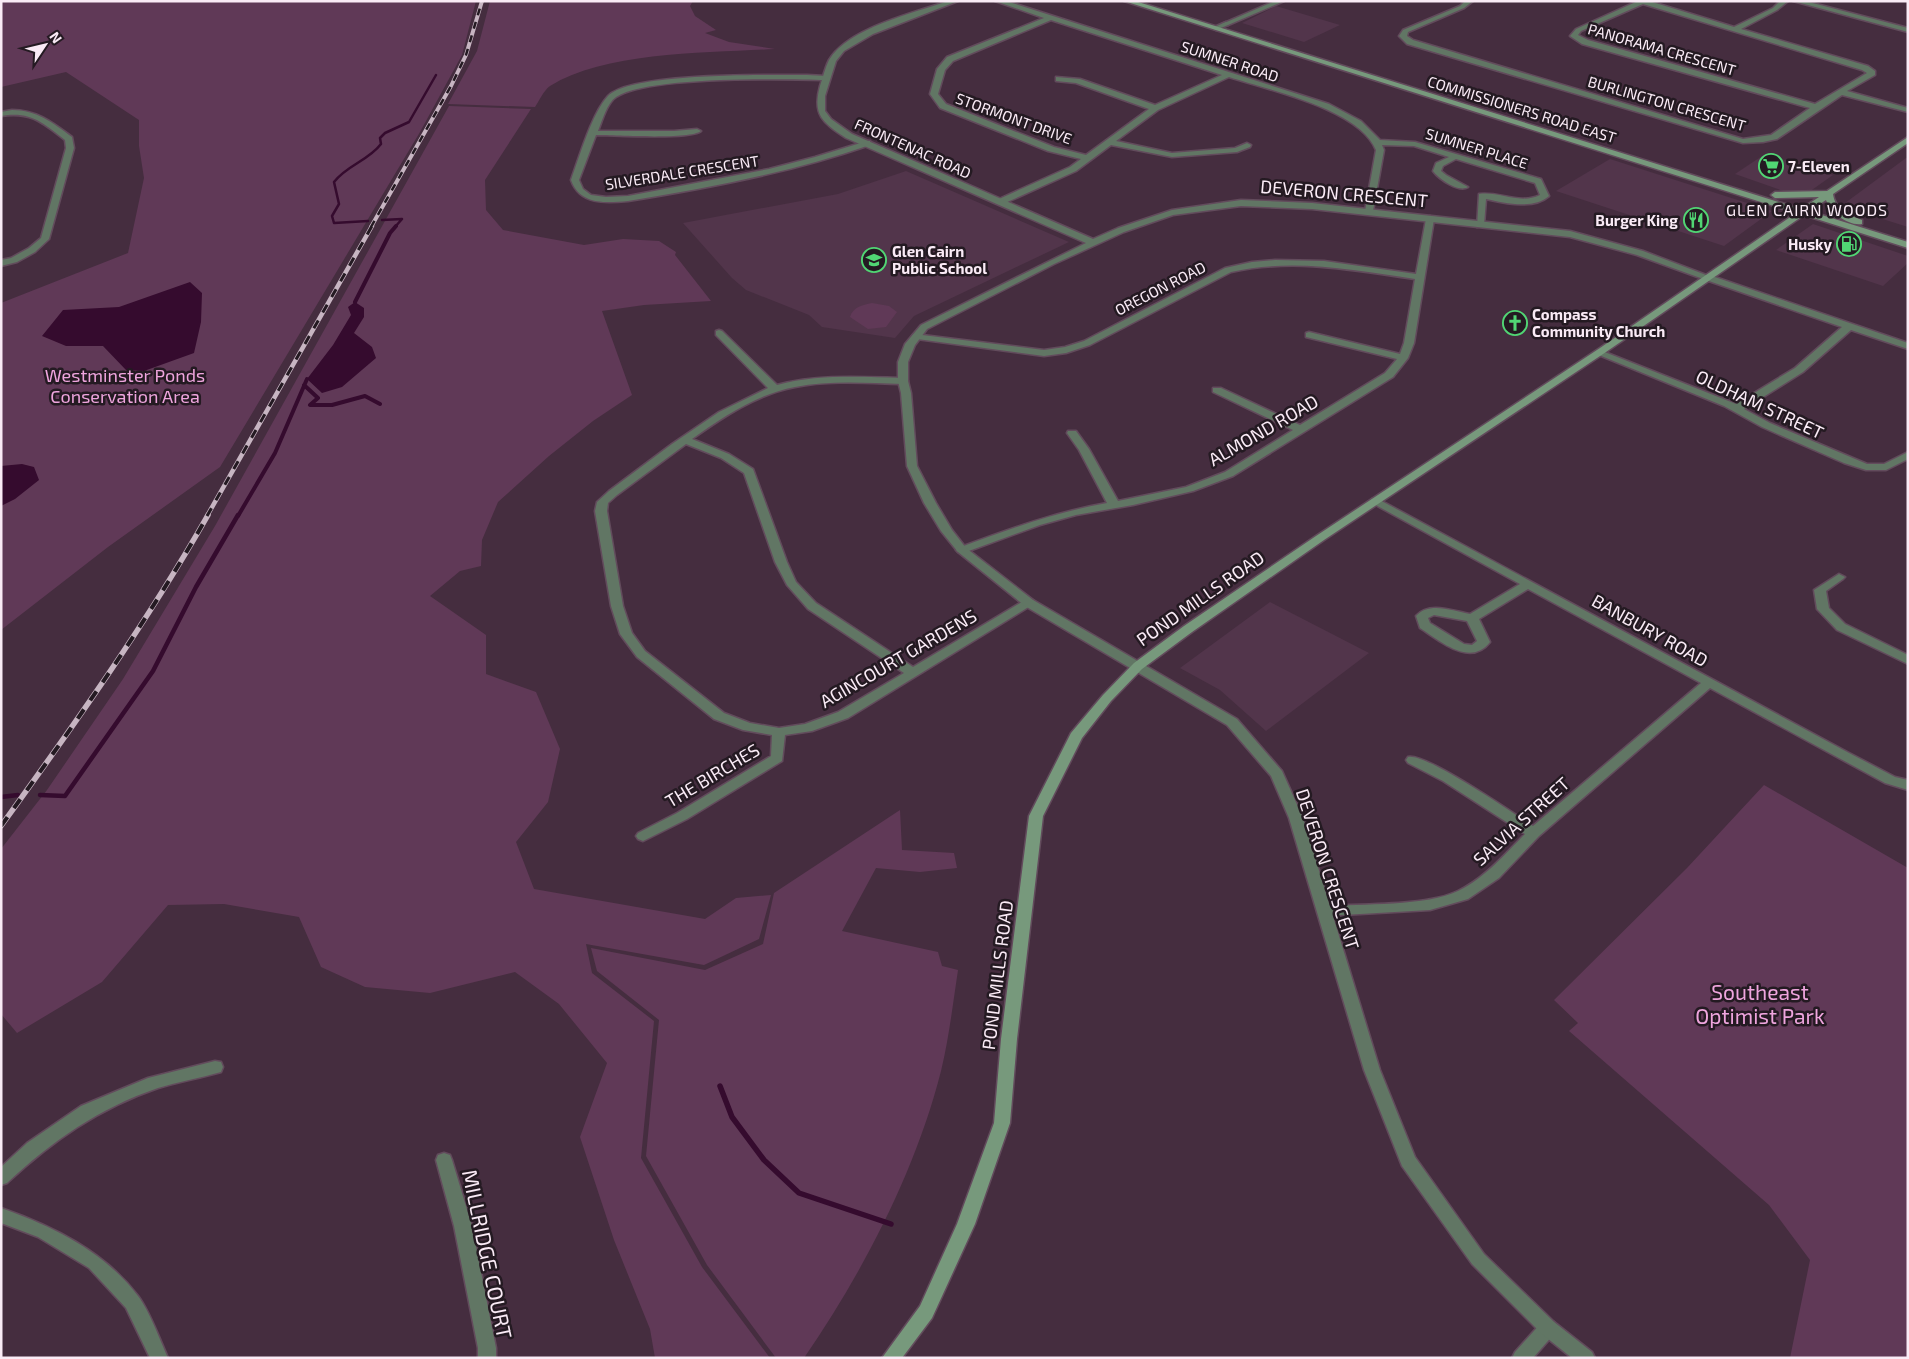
<svg xmlns="http://www.w3.org/2000/svg" width="1909" height="1359" font-family="'Exo 2',sans-serif">
<style>
.built{fill:#52354b}
.green{fill:#603957}
.water{fill:#350b2e}
.lines{fill:none;stroke-linecap:round;stroke-linejoin:round}
.stream-far3{stroke:#350b2e;stroke-width:2.5}
.stream-far2{stroke:#350b2e;stroke-width:4}
.stream-far1{stroke:#350b2e;stroke-width:4.5}
.stream{stroke:#350b2e;stroke-width:5.5}
.minor-casing{stroke:#624b5c;stroke-width:3}
.tertiary-casing{stroke:#624b5c;stroke-width:3}
.secondary-casing{stroke:#624b5c;stroke-width:3}
.minor{fill:#617664;fill-rule:evenodd}
.tertiary{fill:#617664;fill-rule:evenodd}
.secondary{fill:#77997c;fill-rule:evenodd}
.rail-far2-casing{stroke:#c7b5c2;stroke-width:4}
.rail-far1-casing{stroke:#c7b5c2;stroke-width:4.5}
.rail-casing{stroke:#c7b5c2;stroke-width:5.5}
.rail-far2{stroke:#241a22;stroke-width:2.5;stroke-dasharray:7;stroke-linecap:butt}
.rail-far1{stroke:#241a22;stroke-width:3;stroke-dasharray:9;stroke-linecap:butt}
.rail{stroke:#241a22;stroke-width:4;stroke-dasharray:11;stroke-linecap:butt}
.labels{text-anchor:middle;dominant-baseline:central;stroke-width:5;stroke-linejoin:round;paint-order:stroke}
.far-street-label{font-size:15px;fill:#faebf6;stroke:#241a22}
.far-poi-label{font-size:15px;font-weight:bold;fill:#faebf6;stroke:#241a22;text-anchor:start}
.far-neighbourhood-label{font-size:16px;letter-spacing:1px;fill:#faebf6;stroke:#241a22}
.street-label{font-size:18px;fill:#faebf6;stroke:#241a22}
.park-label{font-size:18px;fill:#efa5de;stroke:#241a22}
.near-park-label{font-size:21px;fill:#efa5de;stroke:#241a22}
.near-street-label{font-size:21px;fill:#faebf6;stroke:#241a22}
</style>
<rect width="100%" height="100%" fill="#452d3f"/>
<path class="built" d="M1276 6 1340 25 1304 42 1242 23Z
M1765 154 1833 175 1809 192 1789 193 1735 174Z
M1906 158H1908V227L1841 206Z
M1610 159 1772 211 1724 246 1556 191Z
M906 171 1069 242 914 316 895 338 822 327 809 315 746 290 732 278 683 223 838 194Z
M1813 224 1908 256V263L1883 286 1776 250Z
M1270 602 1369 653 1266 731 1220 690 1180 668Z"/>
<path class="green" d="M1 1H476L462 55 420 132 220 467 108 547 1 630V303L128 253 144 178 139 146V120L66 72 1 87Z
M490 1H693L690 6 695 16 716 30 705 33 729 42 775 49C709 53 607 51 550 86 544 90 539 101 535 107L448 104 477 51Z
M449 106 531 109 485 180 486 210 503 230 584 245 623 239 659 241 676 252 675 255 711 301 644 305 602 311 632 395 593 421 549 456 498 502 482 540 481 566 460 571 430 596 486 635V674L536 692 560 749 548 802 516 842 534 889 705 919 736 898 771 895 759 939 704 965 586 944 592 973 654 1021 641 1158 702 1267 770 1358H655L650 1329 614 1240 580 1137 607 1063 559 1004 515 972 430 993 365 987 321 967 299 917 224 904 168 905 102 982 17 1033 1 1014V849L47 790 123 679 215 526Z
M872 303 889 306 897 312 886 327 868 329 850 317C853 307 862 305 872 303Z
M1764 785 1908 868V1358H1790L1810 1260 1769 1205 1569 1031 1578 1023 1554 1000 1687 868Z
M900 810 902 850 954 853 957 868 920 872 876 868 842 931 938 952 942 966 958 970C953 1003 949 1038 941 1071 915 1173 863 1272 804 1358H776L707 1265 646 1156 659 1020 597 971 591 948 705 970 763 944 774 893Z"/>
<path class="water" d="M190 282 202 293 201 322 194 353 144 371 126 370 103 346H66L42 336 63 310 119 307Z
M355 302 364 308V317L354 333 372 347 376 358 342 387 322 393 307 379 333 345 351 315 348 307Z
M22 464 34 467 39 480 15 499 1 506V466Z"/>
<g class="lines">
<path class="stream-far3" d="M382 220 402 219 395 227
M368 221 334 223 332 216 339 204 334 182C347 165 368 161 381 144L380 138 385 133 409 122 436 75"/>
<path class="stream-far2" d="M355 302 390 233 396 226
M304 385 318 398 310 405H332L365 396 380 404
M238 516 275 453 307 379"/>
<path class="stream-far1" d="M40 795 65 796 153 671 196 587 238 515
M1 797 18 795"/>
<path class="stream" d="M720 1086 732 1117 764 1160 799 1193 891 1224"/>
<defs>
<path id="minor" d="M995 1H1006L1329 104 1361 121 1380 140 1415 142 1541 179 1549 196C1533 210 1505 203 1486 199L1484 225 1477 227 1479 194C1500 191 1519 205 1540 195L1535 183 1456 159 1443 166 1441 171 1446 175 1468 187C1459 193 1439 179 1433 171L1436 163 1449 157 1414 146 1382 145 1384 150 1373 211 1366 213 1365 211 1376 150C1360 109 1269 90 1229 77L1158 110 1116 141 1172 153 1235 148 1247 143 1251 145 1250 147 1237 152 1172 157 1111 145 1076 171 1005 203H999V199L1070 167 1081 159 1048 151 940 108 930 94 937 69 947 57 1044 18ZM1051 20 1222 75 1155 105 1080 79 1056 77V81L1076 83 1149 109 1086 155 1054 147 946 104 938 94 945 70 953 61Z
M1465 1H1473L1464 8 1408 32 1407 36 1413 40 1743 139 1771 135 1810 108 1582 44 1570 36 1576 29 1638 1H1649L1734 27 1773 8 1780 1H1788L1777 10 1741 29 1868 66 1875 71V75L1847 91 1908 108V112L1842 95 1777 139 1763 142 1743 143 1407 44 1399 36 1403 30 1460 6ZM1643 4 1862 70 1867 73 1815 104 1588 40 1578 35 1581 31Z
M1793 1H1805L1908 28V32Z
M1226 22 1228 23V25L1216 30 1212 28Z
M807 75 826 76 830 78 826 80C784 79 648 76 616 97 607 103 602 121 598 131H674L697 129 701 131C689 140 615 135 596 135L579 180 583 189 591 195 606 197 628 196 769 169 815 157 867 141H870V145C792 172 709 188 628 201 605 203 580 205 571 180 579 158 592 113 608 96 630 72 772 75 807 75Z
M12 110C37 110 53 123 72 137L74 148 49 239 35 252 17 262 1 266V260L11 258 29 248 41 238 66 148 65 140C43 123 31 111 1 116V112Z
M1430 216 1434 219 1414 343 1408 358 1393 377 1233 476 1193 491 1133 505 1076 515 1040 525 966 552H958L956 550 958 548C1007 530 1055 512 1107 503L1079 450 1067 433 1068 431H1076L1089 449 1118 501 1186 487 1225 472 1293 430 1213 392V388H1221L1300 425 1385 373 1397 359 1306 337V333L1309 332 1400 354 1404 343 1415 279C1353 270 1293 258 1231 272L1090 345 1066 353 1044 356 917 339 912 336 914 334 1044 350 1065 347 1084 341 1225 268 1252 262 1275 260 1324 261 1416 274 1426 219Z
M1709 275 1908 343V349L1851 330 1803 372 1744 409 1770 423 1867 464H1884L1908 452V459L1886 470H1866L1844 463 1762 427 1724 406 1594 353 1599 350 1602 351 1736 404 1795 368 1842 327 1706 280 1704 278Z
M719 330 722 331 777 385C818 374 861 377 903 378L908 381 903 384C867 383 830 380 795 387 757 394 723 417 692 439L729 454 753 469 787 562 796 582 816 603 913 667 1025 600H1033L1035 603 848 718 812 731 785 735 782 761 687 819 643 841 638 839 636 836 638 833 677 813 771 756 772 735 743 730 714 719 637 657 620 634 611 606 595 511 597 502 609 491 672 444 719 412 768 388 716 335V331ZM686 444 721 458 744 473 775 562 787 585 808 609 904 673 838 712 805 724 779 728 750 723 724 713 645 651 632 633 623 606 607 511 608 503 617 495Z
M1376 498 1849 753 1895 777 1908 780V790L1885 783 1710 688 1539 836 1499 878 1468 899 1430 910 1325 916 1320 915 1318 911 1320 907 1325 906C1360 904 1428 906 1458 891 1485 878 1505 854 1525 834L1443 781 1408 763 1406 760 1408 757C1425 752 1514 814 1533 826L1701 683 1528 589 1479 619 1490 642C1470 668 1439 640 1420 628L1416 616C1429 601 1453 611 1470 614L1520 584 1372 503 1370 501 1372 499ZM1434 615 1467 621 1477 641 1472 645 1464 644 1430 623 1428 618Z
M1839 574 1845 577 1843 579 1826 591 1829 608 1845 624 1908 655V664L1837 630 1817 609 1814 590Z
M215 1061 221 1062 223 1067 221 1072C200 1078 178 1082 158 1088 99 1108 52 1141 7 1183L1 1185V1167L27 1143 81 1106 148 1078Z
M444 1153 450 1155 452 1160 472 1226 496 1348V1358H478V1348L454 1226 436 1160 438 1155Z
M1 1208C52 1226 104 1251 138 1296 149 1310 160 1340 168 1358H150L126 1308 89 1268 38 1237 1 1223Z
M1548 1320 1554 1322 1557 1328 1554 1334 1533 1358H1512L1515 1352 1542 1322Z"/>
<path id="tertiary" d="M948 1H958L873 34 844 51 836 61 825 96V111L831 119 852 134 1093 239 1118 228 1172 210 1241 200 1312 203 1570 231 1643 251 1714 278 1709 281 1706 280 1637 255 1570 237 1312 209 1241 206 1173 215 1124 232 1054 264 927 329 915 345 908 362V381L911 393 917 466 936 503 952 530 966 548 1033 600 1237 719 1282 771 1303 818 1380 1070 1415 1157 1484 1254 1554 1322 1592 1352 1595 1358H1572L1542 1334 1472 1264 1402 1166 1364 1070 1289 818 1271 776 1227 725 1025 606 958 552 941 531 924 503 907 466 901 393 898 381V362L905 344 921 325 1086 243 846 138C823 123 812 115 820 86 823 77 825 68 829 60 848 28 914 13 948 1Z
M1275 1H1284L1228 25 1222 24Z"/>
<path id="secondary" d="M1124 1H1135L1801 209 1819 197 1775 198 1771 195 1775 192 1827 191 1908 137V143L1833 194C1835 210 1849 215 1862 220V224C1848 226 1831 213 1826 200L1809 211 1908 242V248L1804 215 1606 352 1324 540 1192 632 1142 669 1111 701 1082 738 1043 816 1017 1039 1010 1123 975 1224 932 1318 902 1358H882L920 1306 957 1224 994 1123 1001 1039 1029 816 1071 733 1103 695 1134 663 1184 626 1316 536 1600 348 1796 213Z"/>
</defs>
<use href="#minor" class="minor-casing"/>
<use href="#tertiary" class="tertiary-casing"/>
<use href="#secondary" class="secondary-casing"/>
<use href="#minor" class="minor"/>
<use href="#tertiary" class="tertiary"/>
<use href="#secondary" class="secondary"/>
<defs>
<path id="rail-far2" d="M371 227 451 86 466 55 482 1"/>
<path id="rail-far1" d="M207 516 372 226"/>
<path id="rail" d="M1 826C74 725 146 624 208 515"/>
</defs>
<use href="#rail-far2" class="rail-far2-casing"/>
<use href="#rail-far1" class="rail-far1-casing"/>
<use href="#rail" class="rail-casing"/>
<use href="#rail-far2" class="rail-far2"/>
<use href="#rail-far1" class="rail-far1"/>
<use href="#rail" class="rail"/>
</g>
<defs>
<symbol id="supermarket-ring" viewBox="-11 -11 22 22"><circle r="9.5" fill="#241a22" stroke="#51d674" stroke-width="1.5"/><path d="M-6-5.5h2.5l.6 2H6L4.5 2H-2.5L-4.4-4H-6ZM-1.5 3.2a1.3 1.3 0 1 0 .1 0ZM3 3.2a1.3 1.3 0 1 0 .1 0Z" fill="#51d674"/></symbol>
<symbol id="restaurant-ring" viewBox="-11 -11 22 22"><circle r="9.5" fill="#241a22" stroke="#51d674" stroke-width="1.5"/><path d="M-5-6h1v4h1v-4h1v4h1v-4h1v5L-1.5 .5V6h-2V.5L-5-1ZM5-6V6H3V1.5H1.5Q1.5-4 5-6Z" fill="#51d674"/></symbol>
<symbol id="fuel-ring" viewBox="-11 -11 22 22"><circle r="9.5" fill="#241a22" stroke="#51d674" stroke-width="1.5"/><path d="M-5.5-6h7V0h2V4h1.3V-2.5L3-4.5l.8-.8L6-3V5H2.5V1h-1V6h-7ZM-4.2-4.7v3.2H.2V-4.7Z" fill="#51d674"/></symbol>
<symbol id="school-ring" viewBox="-11 -11 22 22"><circle r="9.5" fill="#241a22" stroke="#51d674" stroke-width="1.5"/><path d="M0-5L7-2L0 1L-7-2ZM-4 1L0 2.5L4 1V4Q0 6-4 4Z" fill="#51d674"/></symbol>
<symbol id="church-ring" viewBox="-11 -11 22 22"><circle r="9.5" fill="#241a22" stroke="#51d674" stroke-width="1.5"/><path d="M-1.2-6h2.4v3.5h3.3v2.4h-3.3V6h-2.4V-.1h-3.3v-2.4h3.3Z" fill="#51d674"/></symbol>
</defs>
<g fill-rule="evenodd">
<use href="#supermarket-ring" x="1757" y="152" width="28" height="28"/>
<use href="#restaurant-ring" x="1682" y="206" width="28" height="28"/>
<use href="#fuel-ring" x="1835" y="230" width="28" height="28"/>
<use href="#school-ring" x="860" y="246" width="28" height="28"/>
<use href="#church-ring" x="1501" y="309" width="28" height="28"/>
</g>
<g class="labels">
<g class="far-street-label">
<text transform="translate(1662 49) rotate(16)">PANORAMA CRESCENT</text>
<text transform="translate(1230 61) rotate(18)">SUMNER ROAD</text>
<text transform="translate(1667 103) rotate(16)">BURLINGTON CRESCENT</text>
<text transform="translate(1522 109) rotate(17)">COMMISSIONERS ROAD EAST</text>
<text transform="translate(1014 118) rotate(20)">STORMONT DRIVE</text>
<text transform="translate(913 148) rotate(24)">FRONTENAC ROAD</text>
<text transform="translate(1477 148) rotate(17)">SUMNER PLACE</text>
<text transform="translate(682 172) rotate(-9)">SILVERDALE CRESCENT</text>
<text transform="translate(1160 288) rotate(-27)">OREGON ROAD</text>
</g>
<g class="far-poi-label">
<text x="1788" y="166">7-Eleven</text>
<text x="1678" y="220" text-anchor="end">Burger King</text>
<text x="1832" y="244" text-anchor="end">Husky</text>
<text x="892" y="251">Glen Cairn<tspan x="892" dy="17">Public School</tspan></text>
<text x="1532" y="314">Compass<tspan x="1532" dy="17">Community Church</tspan></text>
</g>
<g class="far-neighbourhood-label">
<text x="1807" y="209">GLEN CAIRN WOODS</text>
</g>
<g class="street-label">
<text transform="translate(1344 193) rotate(5)">DEVERON CRESCENT</text>
<text transform="translate(1760 404) rotate(25)">OLDHAM STREET</text>
<text transform="translate(1263 430) rotate(-30)">ALMOND ROAD</text>
<text transform="translate(1200 598) rotate(-35)">POND MILLS ROAD</text>
<text transform="translate(1650 630) rotate(29)">BANBURY ROAD</text>
<text transform="translate(898 658) rotate(-30)">AGINCOURT GARDENS</text>
<text transform="translate(712 775) rotate(-31)">THE BIRCHES</text>
<text transform="translate(1521 821) rotate(-42)">SALVIA STREET</text>
<text transform="translate(1328 869) rotate(72)">DEVERON CRESCENT</text>
<text transform="translate(997 975) rotate(-83)">POND MILLS ROAD</text>
</g>
<g class="park-label">
<text x="125" y="375">Westminster Ponds<tspan x="125" dy="21">Conservation Area</tspan></text>
</g>
<g class="near-park-label">
<text x="1760" y="991">Southeast<tspan x="1760" dy="24">Optimist Park</tspan></text>
</g>
<g class="near-street-label">
<text transform="translate(488 1254) rotate(78)">MILLRIDGE COURT</text>
</g>
</g>
<rect width="1909" height="1359" fill="none" stroke="#faebf6" stroke-width="5"/>
<g transform="translate(45 45) rotate(55)" stroke="#241a22" stroke-width="4" paint-order="stroke">
<path d="M0-4L9 19L0 12L-9 19Z" fill="#faebf6"/>
<text y="-8" font-size="14" font-weight="bold" text-anchor="middle" fill="#faebf6">N</text>
</g>
</svg>
